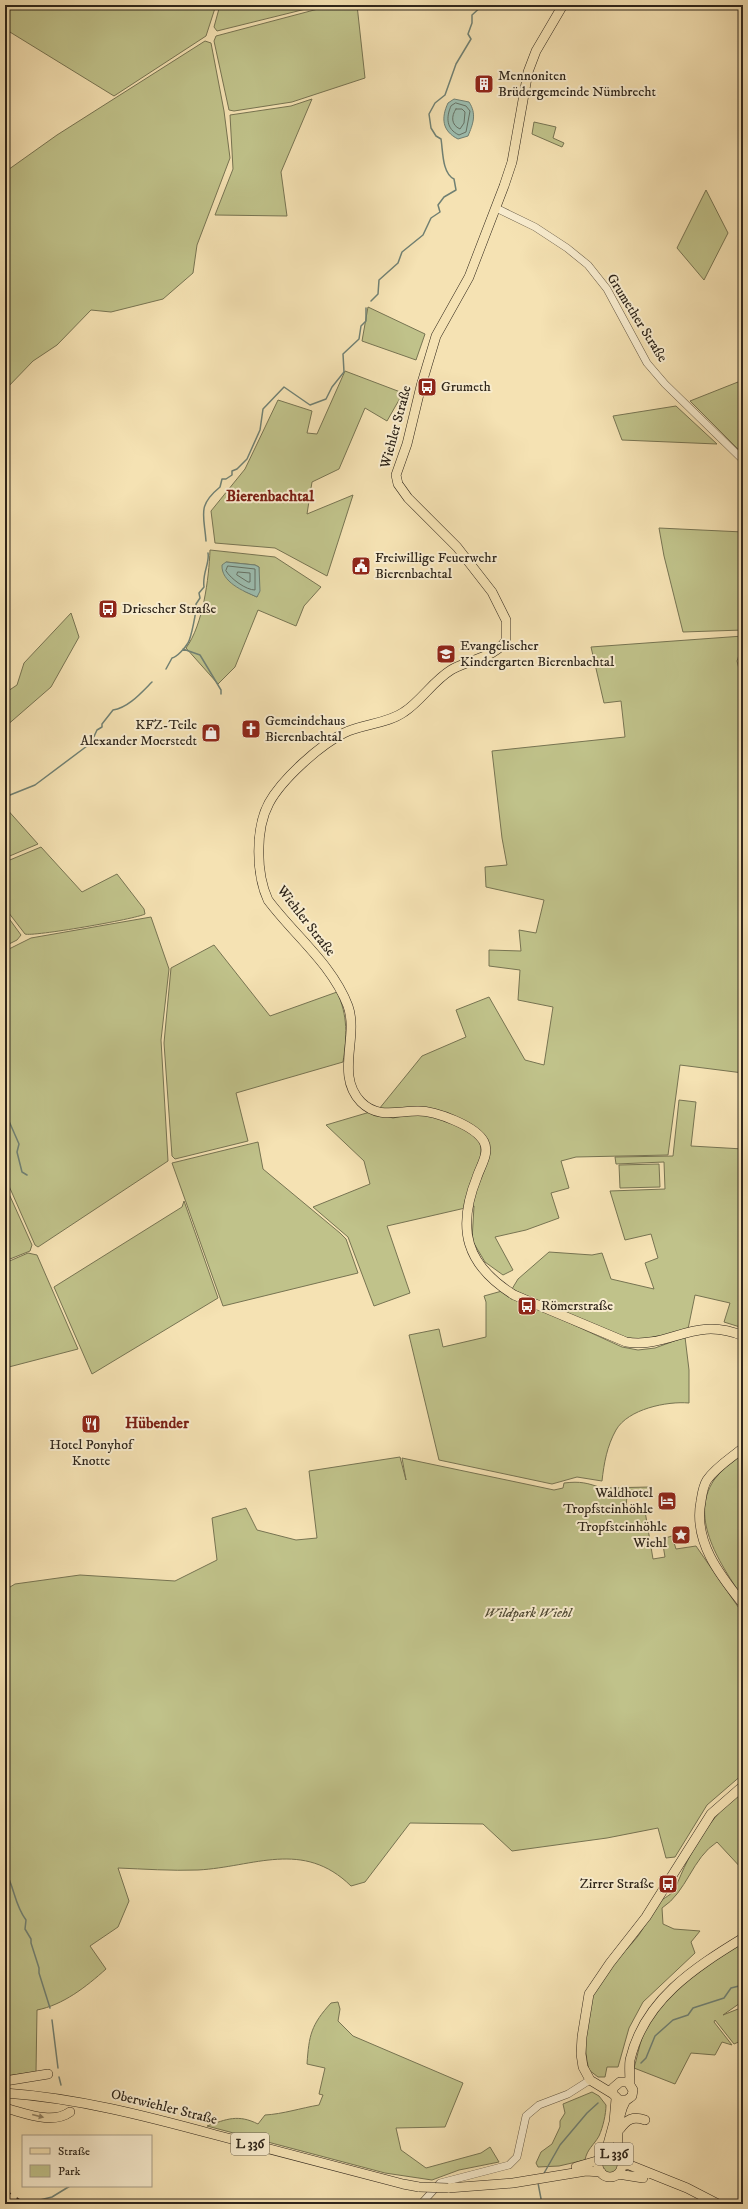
<svg xmlns="http://www.w3.org/2000/svg" width="748" height="2209" font-family="'IM FELL DW Pica',serif">
<style>
.green{fill:#c0c28a;stroke:#777452;fill-rule:evenodd}
.water{fill:#9cbdaf;stroke:#708073}
.lines{fill:none;stroke-linecap:round;stroke-linejoin:round}
.shore{stroke:#657164;stroke-width:1}
.stream{stroke:#708073;stroke-width:1.5}
.minor-casing{stroke:#605440;stroke-width:8}
.major-casing{stroke:#2e251a;stroke-width:10}
.minor{stroke:#f8ecce;stroke-width:7}
.major{stroke:#f5e2b3;stroke-width:9}
.rail{stroke:#2e251a;stroke-width:1.5;stroke-dasharray:7 7;stroke-linecap:butt}
.major-bridge-casing{stroke:#2e251a;stroke-width:10;stroke-linecap:butt}
.major-bridge{stroke:#f5e2b3;stroke-width:9}
.oneway{fill:#928466}
.labels{text-anchor:middle;dominant-baseline:central;stroke-width:4;stroke-linejoin:round;paint-order:stroke}
.shield{fill:#f8ecce;stroke:#6b6150;stroke-width:1}
.shield-label{font-size:13px;font-weight:bold;fill:#2e251a}
.poi-label{font-size:14px;fill:#2e251a;stroke:#f8ecce;text-anchor:start}
.street-label{font-size:14px;fill:#2e251a;stroke:#f8ecce}
.park-label{font-size:14px;font-style:italic;fill:#524c36;stroke:#f8ecce}
.quarter-label{font-size:16px;font-weight:bold;fill:#7a1f14;stroke:#f8ecce}
</style>
<rect width="100%" height="100%" fill="#f5e2b3"/>
<filter id="stains"><feTurbulence type="fractalNoise" baseFrequency=".005" numOctaves="4"/><feColorMatrix values="0 0 0 0 .2 0 0 0 0 .09 0 0 0 0 .02 0 0 0 .5 -.17"/></filter>
<radialGradient id="worn" r=".72"><stop offset=".6" stop-color="#630" stop-opacity="0"/><stop offset="1" stop-color="#630" stop-opacity=".3"/></radialGradient>
<path class="green" d="M5 5H216L206 36 114 96 5 29Z
M220 5H322L217 31 214 27Z
M333 5H357L365 78 292 102 234 111 229 110 214 41 216 36Z
M205 41 211 43 224 111 230 158 197 245 193 273 163 299 111 312 91 310 57 345 33 361 5 390V172L57 135Z
M312 99 281 172 287 216 215 215 233 169 230 115 291 106Z
M534 122 556 127 553 138 564 143 562 147 532 134Z
M706 190 728 233 704 280 677 248Z
M368 307 425 334 416 360 362 341Z
M345 371 403 393 387 421 365 408 339 469 312 482 307 514 353 495 327 576 275 548 215 543 211 511 245 469 278 400 312 411 307 433 317 434Z
M743 380V454L690 401Z
M676 406 717 444 622 440 613 416Z
M659 528 743 532V630L683 632 664 556Z
M210 550 275 557 321 587 304 606 296 626 258 610 235 667 218 684 186 648C203 625 209 578 210 550ZM226 562 255 565 259 567 257 597 244 591Z
M71 613 79 637 51 687 5 727V693L17 685 24 663Z
M743 636V643L737 661 743 685V1073L680 1065 668 1155 576 1157 561 1161 569 1188 551 1193 559 1218 526 1230 495 1237 513 1270 503 1275 485 1262 472 1240 474 1206 387 1226 410 1293 374 1306 348 1237 313 1207 370 1184 364 1161 326 1125 370 1112 393 1118 417 1113 432 1115 449 1121 474 1134 481 1143V1159L472 1181 476 1183C481 1171 491 1155 487 1142 482 1125 435 1110 419 1108 406 1107 393 1111 379 1109L422 1056 466 1037 456 1010 489 997 525 1060 544 1065 553 1007 518 1000 520 970 489 966V950L521 951 519 930 536 933 544 900 486 887 485 867 507 865 502 838 492 751 625 737 621 701 604 703 591 647Z
M5 807 38 844 5 858Z
M41 847 82 892 117 874 144 909 145 914C136 919 32 937 25 934L5 908V862Z
M5 913 21 935 17 940 5 946Z
M151 917 169 969 161 1040 168 1161 38 1247 35 1245 5 1177V951L31 938Z
M214 945 270 1016 337 992C348 1016 347 1036 343 1062L236 1093 248 1141 175 1159 172 1156 164 1043 171 968Z
M679 1100 696 1102 691 1146 743 1149V1328L724 1322 730 1303 695 1295 688 1329C658 1338 647 1343 616 1336L512 1289 518 1279 549 1252 592 1255 602 1253 611 1279 654 1289 645 1263 658 1258 651 1234 625 1240 610 1191 665 1189 664 1162 616 1164 615 1157 673 1156Z
M258 1142 263 1169 340 1233 346 1239 358 1273 223 1306 172 1163Z
M659 1164 660 1187 620 1188 619 1165Z
M5 1185 32 1245 30 1251 5 1261Z
M184 1201 218 1298 92 1374 54 1287 182 1207Z
M28 1253 37 1255 78 1349 5 1368V1263Z
M502 1291 552 1315 622 1347 638 1350 655 1348 685 1337 689 1370V1403C667 1401 628 1409 616 1430 607 1446 604 1463 602 1481L577 1477 552 1484 439 1460 409 1335 439 1329 443 1347 486 1337V1302L484 1296Z
M743 1452V1598C722 1566 688 1519 714 1480 722 1469 733 1460 743 1452Z
M400 1457 406 1480 402 1458 554 1490 563 1488 564 1483C581 1481 587 1483 602 1488L650 1487 649 1491 627 1494 626 1510 645 1511 653 1559 665 1557 662 1539 672 1536 676 1549 696 1546 743 1614V1774L707 1805 675 1857 666 1858 658 1828 607 1838 512 1851 483 1824 410 1823 365 1882 351 1886C303 1839 254 1867 198 1870 171 1871 144 1869 118 1868L129 1901 118 1927 90 1946 106 1969C86 1987 63 2005 37 2010L36 2072 5 2076V1590L15 1584 80 1575 175 1581 217 1560 212 1518 246 1508 257 1530 296 1540 317 1538 309 1471Z
M743 1791V1870L717 1842C692 1858 687 1892 662 1908L663 1924 674 1929 700 1931 691 1942 695 1953 643 2002 629 2028 618 2067H607L605 2077H598L589 2070C583 2048 584 2016 593 1995 602 1972 623 1955 638 1936 645 1927 653 1907 662 1900 667 1896 671 1895 675 1889 691 1849 709 1817 743 1791Z
M743 1942V2001L723 2015 743 2007V2040L734 2044 715 2020 714 2022 732 2045 722 2042 715 2055 691 2053 675 2084 634 2068C637 2058 639 2046 643 2035 660 1992 705 1966 743 1942Z
M338 2002 340 2009 338 2021 353 2036 463 2083 445 2127 396 2128 401 2150 426 2168 481 2153 490 2147 499 2162 459 2170 432 2180 385 2173 207 2126C227 2119 238 2114 258 2124L265 2115C283 2114 301 2108 319 2105L323 2095 319 2094 325 2068 307 2064C309 2035 311 2025 331 2003Z
M592 2092 599 2096 606 2105C606 2114 603 2127 599 2136 594 2145 587 2149 585 2160L559 2166 538 2167 536 2163 541 2152 552 2144 560 2127V2121L565 2113 563 2104Z
M602 2166a8 8 0 1 1 16 0a8 8 0 1 1-16 0Z"/>
<path class="water" d="M454 99 469 102C477 114 473 124 468 136L458 139C442 131 441 118 448 103Z
M226 562 255 565 259 567 260 591 257 597C243 591 221 582 222 565Z"/>
<g class="lines">
<path class="shore" d="M456 103 466 106 470 111 466 132 459 135C446 129 446 117 451 106Z
M456 109H462L465 112 464 123 460 129C451 125 451 116 456 109Z
M228 566 255 569V590C246 590 231 579 226 571Z
M238 572 250 573V582H248L237 575Z"/>
<path class="stream" d="M371 301 378 294 379 280 398 263 402 252 423 235 431 218 440 212 438 205 444 197 456 190 454 179C442 173 443 151 441 139L436 136 431 128 429 114 435 103 445 95 456 64 471 39 468 34 472 23V15L483 5
M206 541C204 514 197 506 220 487L222 479H226L232 475V471L237 469 247 459 260 430 263 409 284 387 310 405 326 399 332 387 344 372 343 354 359 339 361 326 366 321V308
M183 649 200 655 221 690V694
M166 669 172 658C177 657 185 648 188 643 191 638 197 610 196 604L200 598 199 593 204 587C202 573 210 563 208 553
M5 797 35 785 91 743 97 730 102 727V724L113 710C128 708 141 693 152 682
M5 1112 19 1144 17 1152 22 1172 27 1175
M5 1809 7 1805
M5 1871C15 1888 14 1904 26 1920L25 1929 31 1939V1943L39 1968V1973L50 2008
M52 2020 58 2068
M641 2063 646 2058 655 2036 673 2020 688 2015 693 2008 724 1998 731 1988 743 1985
M59 2077 61 2085
M543 2175 560 2145 587 2113 598 2103
M538 2183 542 2204
M40 2200 52 2197 70 2186"/>
<defs>
<path id="minor" d="M496 208 535 227 567 248 588 265 607 289 647 363 665 384 743 460
M421 2204 440 2183 509 2165 517 2157 526 2116 539 2105 568 2094 590 2080"/>
<path id="major" d="M563 5 536 51 528 72 512 162 504 186 469 277 436 336 421 386 407 444 396 475 398 484 408 498 457 547 492 592 506 620V640C497 657 467 660 451 670 433 681 421 701 404 712 387 724 362 724 344 733 320 745 282 779 269 803 255 829 256 874 268 900 294 935 332 964 348 1006 359 1037 335 1075 361 1102 378 1119 397 1111 418 1111 436 1111 476 1126 484 1142 490 1153 480 1167 477 1177 456 1229 466 1265 514 1295L626 1342C670 1349 694 1315 743 1336
M743 1448C731 1458 716 1467 707 1480 703 1486 702 1494 701 1501 693 1541 719 1574 743 1604
M5 2081 48 2074
M630 2084C630 2077 629 2067 630 2060 644 2000 694 1968 743 1938
M5 2093C77 2098 146 2116 216 2135 278 2151 340 2168 403 2184L419 2187
M613 2094 590 2080 583 2067 581 2054 582 2037 589 1994 610 1963 646 1917 711 1814 743 1786
M5 2108C25 2113 52 2125 70 2112
M620 2129C627 2119 633 2116 645 2120
M598 2165a12 12 0 1 1 24 0a12 12 0 1 1-24 0Z
M605 2155 614 2122 616 2099
M619 2157C617 2142 617 2116 625 2102 626 2100 630 2098 632 2096L633 2090 628 2082H620L613 2088V2094L619 2100H626
M622 2162 687 2188 718 2204
M576 2167 600 2160
M618 2174 643 2178
M448 2188 513 2183 586 2171 601 2172"/>
</defs>
<use href="#minor" class="minor-casing"/>
<use href="#major" class="major-casing"/>
<use href="#minor" class="minor"/>
<use href="#major" class="major"/>
<path class="rail" d="M5 2190 26 2204"/>
<defs>
<path id="major-bridge" d="M419 2187 448 2188"/>
</defs>
<use href="#major-bridge" class="major-bridge-casing"/>
<use href="#major-bridge" class="major-bridge"/>
</g>
<defs><path id="oneway-solid" d="M-6-.8H1V-3.2L6.5 0L1 3.2V.8H-6Z"/></defs>
<use class="oneway" href="#oneway-solid" transform="translate(38 2116) rotate(14)"/>
<defs>
<symbol id="building-square" viewBox="-11 -11 22 22"><rect x="-9" y="-9" width="18" height="18" rx="4" fill="#8f2418" stroke="#f8ecce"/><path d="M-4-6H4V6H1V3H-1V6H-4ZM-2.5-4.3h1.7v1.8h-1.7ZM.8-4.3h1.7v1.8H.8ZM-2.5-1h1.7V.8h-1.7ZM.8-1h1.7V.8H.8Z" fill="#fff"/></symbol>
<symbol id="bus-square" viewBox="-11 -11 22 22"><rect x="-9" y="-9" width="18" height="18" rx="4" fill="#8f2418" stroke="#f8ecce"/><path d="M-5-6H5V4H4V6H2V4H-2V6H-4V4H-5ZM-3.5-4V0h7V-4ZM-3.5 1.2v1.5H-2V1.2ZM2 1.2v1.5H3.5V1.2Z" fill="#fff"/></symbol>
<symbol id="civic-square" viewBox="-11 -11 22 22"><rect x="-9" y="-9" width="18" height="18" rx="4" fill="#8f2418" stroke="#f8ecce"/><path d="M-.6-6.5H3V-4.5H.6V-3L4-1V1h2V6H-6V1h2V-1L-.6-3ZM-1.2 2.5V6h2.4V2.5Z" fill="#fff"/></symbol>
<symbol id="school-square" viewBox="-11 -11 22 22"><rect x="-9" y="-9" width="18" height="18" rx="4" fill="#8f2418" stroke="#f8ecce"/><path d="M0-5L7-2L0 1L-7-2ZM-4 1L0 2.5L4 1V4Q0 6-4 4Z" fill="#fff"/></symbol>
<symbol id="church-square" viewBox="-11 -11 22 22"><rect x="-9" y="-9" width="18" height="18" rx="4" fill="#8f2418" stroke="#f8ecce"/><path d="M-1.2-6h2.4v3.5h3.3v2.4h-3.3V6h-2.4V-.1h-3.3v-2.4h3.3Z" fill="#fff"/></symbol>
<symbol id="shop-square" viewBox="-11 -11 22 22"><rect x="-9" y="-9" width="18" height="18" rx="4" fill="#8f2418" stroke="#f8ecce"/><path d="M-5-2.5h2.3a2.7 3.5 0 0 1 5.4 0H5L5.5 6h-11ZM-1.5-2.5h3a1.5 2.3 0 0 0-3 0Z" fill="#fff"/></symbol>
<symbol id="restaurant-square" viewBox="-11 -11 22 22"><rect x="-9" y="-9" width="18" height="18" rx="4" fill="#8f2418" stroke="#f8ecce"/><path d="M-5-6h1v4h1v-4h1v4h1v-4h1v5L-1.5 .5V6h-2V.5L-5-1ZM5-6V6H3V1.5H1.5Q1.5-4 5-6Z" fill="#fff"/></symbol>
<symbol id="hotel-square" viewBox="-11 -11 22 22"><rect x="-9" y="-9" width="18" height="18" rx="4" fill="#8f2418" stroke="#f8ecce"/><path d="M-6-4.5h1.5V1H6V5H4.5V3h-9V5H-6ZM-4 0a1.8 1.8 0 1 1 3.6 0ZM.5 0V-2.5h3Q6-2.5 6 0Z" fill="#fff"/></symbol>
<symbol id="sight-square" viewBox="-11 -11 22 22"><rect x="-9" y="-9" width="18" height="18" rx="4" fill="#8f2418" stroke="#f8ecce"/><path d="M0-6L1.8-2.2L6-1.7L2.9 1.2L3.7 5.4L0 3.3L-3.7 5.4L-2.9 1.2L-6-1.7L-1.8-2.2Z" fill="#fff"/></symbol>
</defs>
<g fill-rule="evenodd">
<use href="#building-square" x="473" y="73" width="22" height="22"/>
<use href="#bus-square" x="416" y="376" width="22" height="22"/>
<use href="#civic-square" x="350" y="555" width="22" height="22"/>
<use href="#bus-square" x="97" y="598" width="22" height="22"/>
<use href="#school-square" x="435" y="643" width="22" height="22"/>
<use href="#church-square" x="240" y="718" width="22" height="22"/>
<use href="#shop-square" x="200" y="722" width="22" height="22"/>
<use href="#bus-square" x="516" y="1295" width="22" height="22"/>
<use href="#restaurant-square" x="80" y="1413" width="22" height="22"/>
<use href="#hotel-square" x="656" y="1490" width="22" height="22"/>
<use href="#sight-square" x="670" y="1524" width="22" height="22"/>
<use href="#bus-square" x="657" y="1873" width="22" height="22"/>
</g>
<g class="labels">
<g class="shield">
<rect x="231" y="2133" width="38" height="22" rx="3"/>
<rect x="595" y="2143" width="38" height="22" rx="3"/>
</g>
<g class="shield-label">
<text x="250" y="2144">L 336</text>
<text x="614" y="2154">L 336</text>
</g>
<g class="poi-label">
<text x="498" y="76">Mennoniten<tspan x="498" dy="16">Brüdergemeinde Nümbrecht</tspan></text>
<text x="441" y="387">Grumeth</text>
<text x="375" y="558">Freiwillige Feuerwehr<tspan x="375" dy="16">Bierenbachtal</tspan></text>
<text x="122" y="609">Driescher Straße</text>
<text x="460" y="646">Evangelischer<tspan x="460" dy="16">Kindergarten Bierenbachtal</tspan></text>
<text x="265" y="721">Gemeindehaus<tspan x="265" dy="16">Bierenbachtal</tspan></text>
<text x="197" y="725" text-anchor="end">KFZ-Teile<tspan x="197" dy="16">Alexander Moerstedt</tspan></text>
<text x="541" y="1306">Römerstraße</text>
<text x="91" y="1445" text-anchor="middle">Hotel Ponyhof<tspan x="91" dy="16">Knotte</tspan></text>
<text x="653" y="1493" text-anchor="end">Waldhotel<tspan x="653" dy="16">Tropfsteinhöhle</tspan></text>
<text x="667" y="1527" text-anchor="end">Tropfsteinhöhle<tspan x="667" dy="16">Wiehl</tspan></text>
<text x="654" y="1884" text-anchor="end">Zirrer Straße</text>
</g>
<g class="street-label">
<text transform="translate(637 318) rotate(58)">Grumether Straße</text>
<text transform="translate(396 427) rotate(-75)">Wiehler Straße</text>
<text transform="translate(306 921) rotate(52)">Wiehler Straße</text>
<text transform="translate(164 2107) rotate(14)">Oberwiehler Straße</text>
</g>
<g class="park-label">
<text x="528" y="1613">Wildpark Wiehl</text>
</g>
<g class="quarter-label">
<text x="270" y="496">Bierenbachtal</text>
<text x="157" y="1423">Hübender</text>
</g>
</g>
<rect width="748" height="2209" fill="none" stroke="#f5e2b3" stroke-width="20"/>
<rect x="6" y="6" width="736" height="2197" fill="none" stroke="#2e251a" stroke-width="2"/>
<rect x="10" y="10" width="728" height="2189" fill="none" stroke="#2e251a"/>
<rect x="22" y="2135" width="130" height="52" fill="#f8ecce" stroke="#a79c86"/>
<rect x="30" y="2148" width="20" height="6" fill="#f5e2b3" stroke="#a79c86"/>
<text x="58" y="2155" font-size="12" fill="#2e251a">Straße</text>
<rect x="30" y="2165" width="20" height="12" fill="#c0c28a" stroke="#a79c86"/>
<text x="58" y="2175" font-size="12" fill="#2e251a">Park</text>
<rect width="100%" height="100%" filter="url(#stains)"/>
<rect width="100%" height="100%" fill="url(#worn)"/>
</svg>
